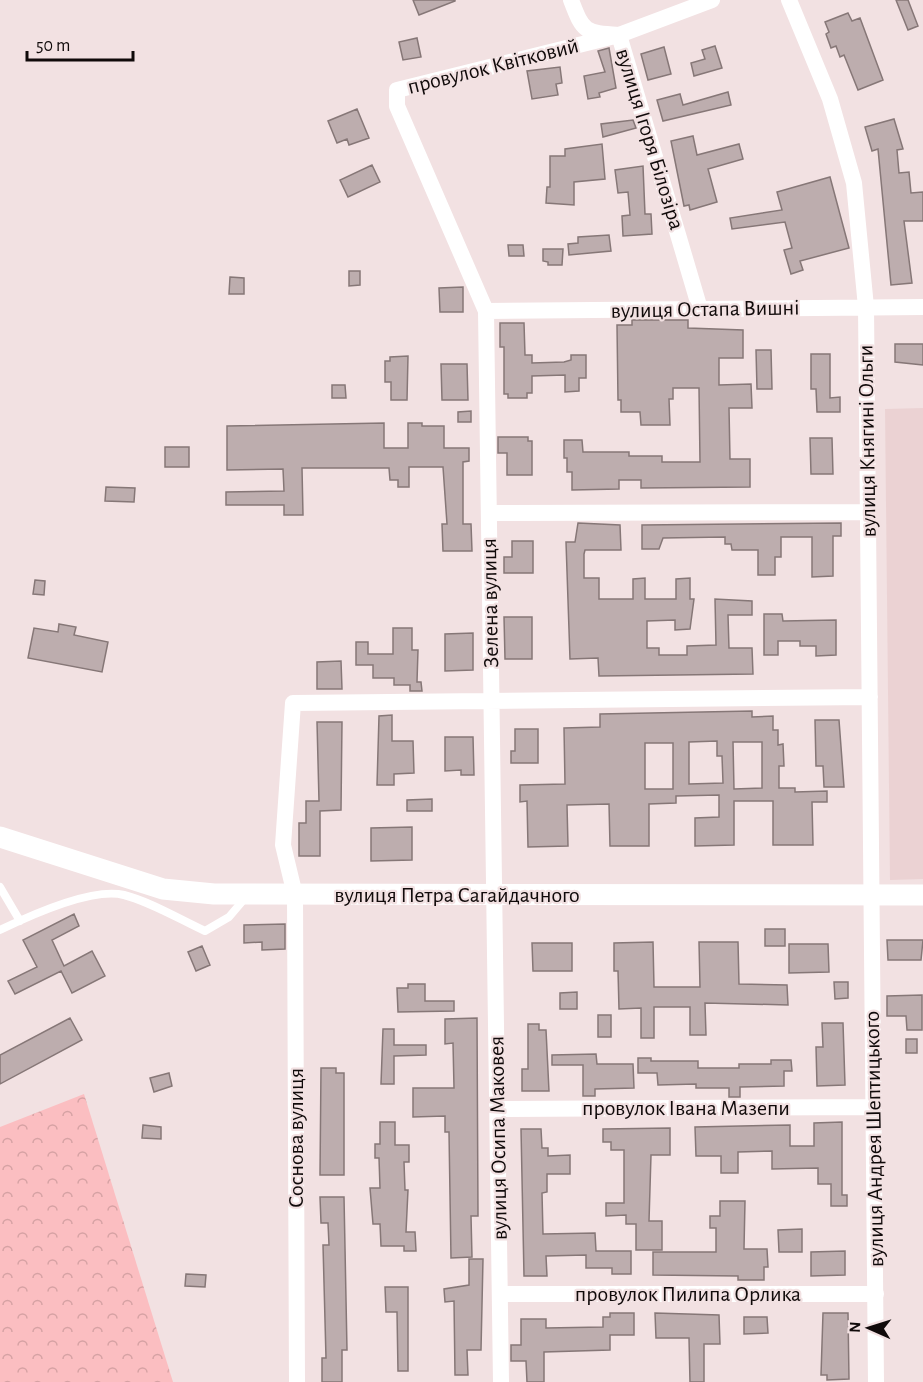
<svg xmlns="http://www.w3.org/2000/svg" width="923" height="1382" font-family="'Alegreya Sans',sans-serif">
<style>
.built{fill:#ebd2d3}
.forest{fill:url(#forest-crowns)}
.building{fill:#bdadae;stroke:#867777;stroke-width:1.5;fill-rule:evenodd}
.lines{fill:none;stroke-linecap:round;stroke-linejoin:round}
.service{stroke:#fff;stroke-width:8}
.minor{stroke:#fff;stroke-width:16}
.tertiary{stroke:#fff;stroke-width:21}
.labels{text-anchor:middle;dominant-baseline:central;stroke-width:4.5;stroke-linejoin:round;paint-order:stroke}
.street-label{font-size:22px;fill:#100a0a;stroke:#f2e1e2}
</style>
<defs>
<pattern id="forest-crowns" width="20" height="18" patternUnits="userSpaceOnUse" patternTransform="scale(1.5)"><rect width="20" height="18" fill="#fbbec1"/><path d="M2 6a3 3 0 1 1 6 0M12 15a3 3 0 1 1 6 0" fill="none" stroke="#d6a2a4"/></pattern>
</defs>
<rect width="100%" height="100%" fill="#f2e1e2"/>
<path class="built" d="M923 408V879L890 880 885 409Z"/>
<path class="forest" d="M84 1094 173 1382H0V1127Z"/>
<path class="building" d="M413 0H455V1L419 15Z
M896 0H908L918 26 908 30Z
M848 13 852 21 860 18 883 80 858 90 844 55 840 57 836 46 831 48 826 34 829 32 825 22Z
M417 38 421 57 403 60 399 42Z
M715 46 722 68 694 76 691 63 705 59 702 50Z
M664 47 671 74 648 80 641 54Z
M609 48 616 88 599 93 600 97 588 99 584 76 605 72 598 51Z
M560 67 562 83 556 84 558 95 532 99 527 71Z
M728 92 731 105 663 121 657 100 680 94 683 105Z
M357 109 369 138 349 145 347 139 337 143 328 121Z
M894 119 903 149 897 150 899 173 909 172 911 193 923 192V221H904L912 283 891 285 878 149 872 151 865 127Z
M633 120 636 128 603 137 601 124Z
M693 136 697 155 739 144 743 159 708 169 717 202 690 210 689 205 684 206 671 141Z
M602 144 605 179 574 182V205L546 203 547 187H550V156H565V149Z
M372 165 380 182 348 197 340 180Z
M643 166 645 214H651L652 234 623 236 622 216 630 215 628 192 618 193 615 170Z
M830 177 849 248 800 261 803 270 791 274 784 250 792 248 785 222 732 229 730 218 782 210 777 192Z
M609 235 611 251 569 255 568 244 578 243V237Z
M508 245H523L524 256H509Z
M543 249H563L562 265H548V262L543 261Z
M349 271H360V285L349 286Z
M230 277 244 278V294H229Z
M463 287V312H440L439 288Z
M632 320H688V328L743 330V358H719V385L751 384 752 408H729L730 459H750V487L641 488V480H619V489L572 490V472H567V458H564V440H582L583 452H629V456H662V462H700L699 388H673V399H669L670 425H641L640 412H621V400H618L617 325H632Z
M500 323H524L525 355H532V363L564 362 571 360V355H586V378H579V391L565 392V375L532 376V393H527V398H508V394H504V347H500Z
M895 344H923V365L895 362Z
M756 350H771L772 389H757Z
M811 354H830V398L840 397V412H817L816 389H811Z
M408 356 407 400H391V382H385V361H390V357Z
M441 364H467L468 400H442Z
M332 385H345L346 398H332Z
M471 411V422H458V412Z
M384 423V448H408V423H422V426H444V448H469V461L463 462V524H471L472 551H443L442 524H447L443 467H409V487H398V480H390L389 468H302L303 515H284V505H226V492L284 491 283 469 227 470V426Z
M498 437H528V441H532V475H507V453H498Z
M810 438H832L833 474H811Z
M165 447H189V467H165Z
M106 487 135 488 134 502 105 501Z
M578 523 620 525 621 550H585L584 554V578H599V599H633V579L645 578V599H676V579L690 578V599H694L690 629 675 630V620L647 621V648H659V655H687V646L716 645 715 599 752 601V615H728L729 648H752L753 674 599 676 598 658 570 659 566 542H575Z
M841 523V536H833V576L812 577V537H781V557H775V575H758V550H732L731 544H725V537L663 538 659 549H642V525Z
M512 541H533V573H504V557H512Z
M35 580 45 581 44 595 33 594Z
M764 614H782L783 621 836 620V655L816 656V646H800V641H778V655H764Z
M504 617H532V659H505Z
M59 624 76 627 74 635 108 642 102 672 28 658 34 628 58 632Z
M393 628H412V650H418L417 682H421L422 691H410V685H394V678H373V665H356V642H368V654H393Z
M473 633V670L445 671V634Z
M341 661 342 689H317V662Z
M752 711V717L773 716V730H778V745L783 744 784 766H779V788H795V792L827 791V802H812L813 845H773V801H734V845L695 846V818L719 817V795L676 796V803L649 804V846H610L609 804 567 805 568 846 528 847 527 801 520 802V785L565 784 564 728 600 727V714ZM717 741V756H722L723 783 689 784V742ZM733 742H762V788L734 789ZM645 743H673V789H645Z
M392 715V741H413L414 773 394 774V785H377L379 716Z
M815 720H839L844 787H824L823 766H816Z
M317 722H342L341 810 320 811V856H299V823H306V801H319Z
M515 729H538V763H511V751H515Z
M445 737H473L474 775H461V770L445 771Z
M432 799V811H407V800Z
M412 827V860L371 861V828Z
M74 914 79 926 52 940 64 966 92 951 105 976 72 993 61 971 15 994 8 981 37 967 23 940Z
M285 924V949L262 950V942L244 943V925Z
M765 929H785V946H765Z
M887 940H923L921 960H888Z
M653 942 654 987H700L699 942H738L739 984 787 985 788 1005 705 1003 706 1035H690V1007H654V1038H641V1008L619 1009 618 971H614V943Z
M532 943H572V971H533Z
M789 944H828L829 972 789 973Z
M202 946 210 965 196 971 188 952Z
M834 982H848V998L835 999Z
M408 984H425V1001H454V1011L398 1012 397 988H408Z
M577 992V1009H560V993Z
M922 995V1030H907L906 1016H887V996Z
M598 1015H611V1037H598Z
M70 1018 82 1040 0 1084V1055Z
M477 1018 478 1216H471L472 1257 451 1258 449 1132H445V1116L413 1117V1088H454L453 1043 445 1044V1019Z
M822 1023H843L845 1085 817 1086 816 1047H823Z
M528 1024H539V1030H546L549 1091H522V1069H528Z
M383 1029H394V1045H426V1055L394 1056V1084H381Z
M906 1039H917V1053H906Z
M596 1054 597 1064H633L634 1088 595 1089V1096H583V1065H552V1055Z
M638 1058H651V1061H698V1068H739V1064H771V1060H791L792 1071H784V1086L740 1087V1097H729V1088H696V1084L658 1085 657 1073H638Z
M321 1068H336V1073H344V1175H320Z
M169 1073 172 1086 154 1092 150 1078Z
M380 1122H395V1145H409V1162H404L405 1190H408L406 1232H415L416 1251H404V1246H381L380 1224H373L370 1188H380L379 1158H375V1144H380Z
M842 1122V1195H847V1206H831V1184H818V1168L772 1169V1151L738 1152V1173H721V1156H696L695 1127 790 1125V1146H814V1123Z
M143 1125 161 1127V1139L142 1138Z
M670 1128V1155H651L649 1221H662V1250H636V1224H626V1215L606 1216V1203H624V1150H611V1142H603V1129Z
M521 1129H541L542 1148H548V1156L570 1155V1174H547V1192L542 1193 543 1234 595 1233 596 1251H631V1274H612V1268H586V1255L546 1256 547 1276H524Z
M320 1197H344L347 1350H342V1382H322V1358H326L323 1245H329L328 1223H321Z
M720 1201H745L744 1249H767L768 1267H764V1280H738V1276L653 1275V1252H716V1228H710V1216H720Z
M802 1229V1252H779L778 1230Z
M845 1251V1275L811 1276V1252Z
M469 1259H483L481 1350H467L468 1375H455L454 1301 445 1302 444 1289 469 1285Z
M186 1274 206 1275 205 1287 185 1286Z
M385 1287H408V1371H398L397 1312H386Z
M610 1313H634V1335H610V1350L544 1352V1382H527L526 1361H511V1345H521V1319H546V1328L603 1327V1317H610Z
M655 1313 719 1315 720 1344H704V1382H690L689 1338H656Z
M823 1313H848L849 1379 827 1380V1375H821Z
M744 1317H767L768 1333 744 1334Z"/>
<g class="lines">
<path class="service" d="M0 887 20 921
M0 930C29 916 92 887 124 895 151 902 179 919 205 931L229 917 246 897"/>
<path class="minor" d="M571 0C583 32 585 33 619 35L700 309
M789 0 830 99 854 183 866 307 876 1382
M486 311 923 307
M489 513 868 512
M497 1109 874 1107
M500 1294H876
M297 1382 295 895 283 845 293 703 870 697
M501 1382 486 311 397 106V90L619 35 712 0"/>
<path class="tertiary" d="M0 837 163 889 214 894 923 895"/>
</g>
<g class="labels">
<g class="street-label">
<text transform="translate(493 66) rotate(-14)">провулок Квітковий</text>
<text transform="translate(650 139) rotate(73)">вулиця Ігоря Білозіра</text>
<text transform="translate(705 309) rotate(-1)">вулиця Остапа Вишні</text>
<text transform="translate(867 441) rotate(-91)">вулиця Княгині Ольги</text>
<text transform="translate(490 603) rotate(-91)">Зелена вулиця</text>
<text x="457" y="895">вулиця Петра Сагайдачного</text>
<text x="686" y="1108">провулок Івана Мазепи</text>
<text transform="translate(296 1138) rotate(-90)">Соснова вулиця</text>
<text transform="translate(498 1138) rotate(-91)">вулиця Осипа Маковея</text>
<text transform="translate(874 1139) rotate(-91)">вулиця Андрея Шептицького</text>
<text x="688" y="1294">провулок Пилипа Орлика</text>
</g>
</g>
<g transform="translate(869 1328) rotate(273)" stroke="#f2e1e2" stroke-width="4.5" paint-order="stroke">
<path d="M0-4.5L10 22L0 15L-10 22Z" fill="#100a0a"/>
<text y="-9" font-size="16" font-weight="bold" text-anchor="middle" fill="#100a0a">N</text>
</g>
<path d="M27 51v9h106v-9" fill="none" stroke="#100a0a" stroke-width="3"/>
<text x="36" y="51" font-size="18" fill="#100a0a" stroke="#f2e1e2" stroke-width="4.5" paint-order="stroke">50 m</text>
</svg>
